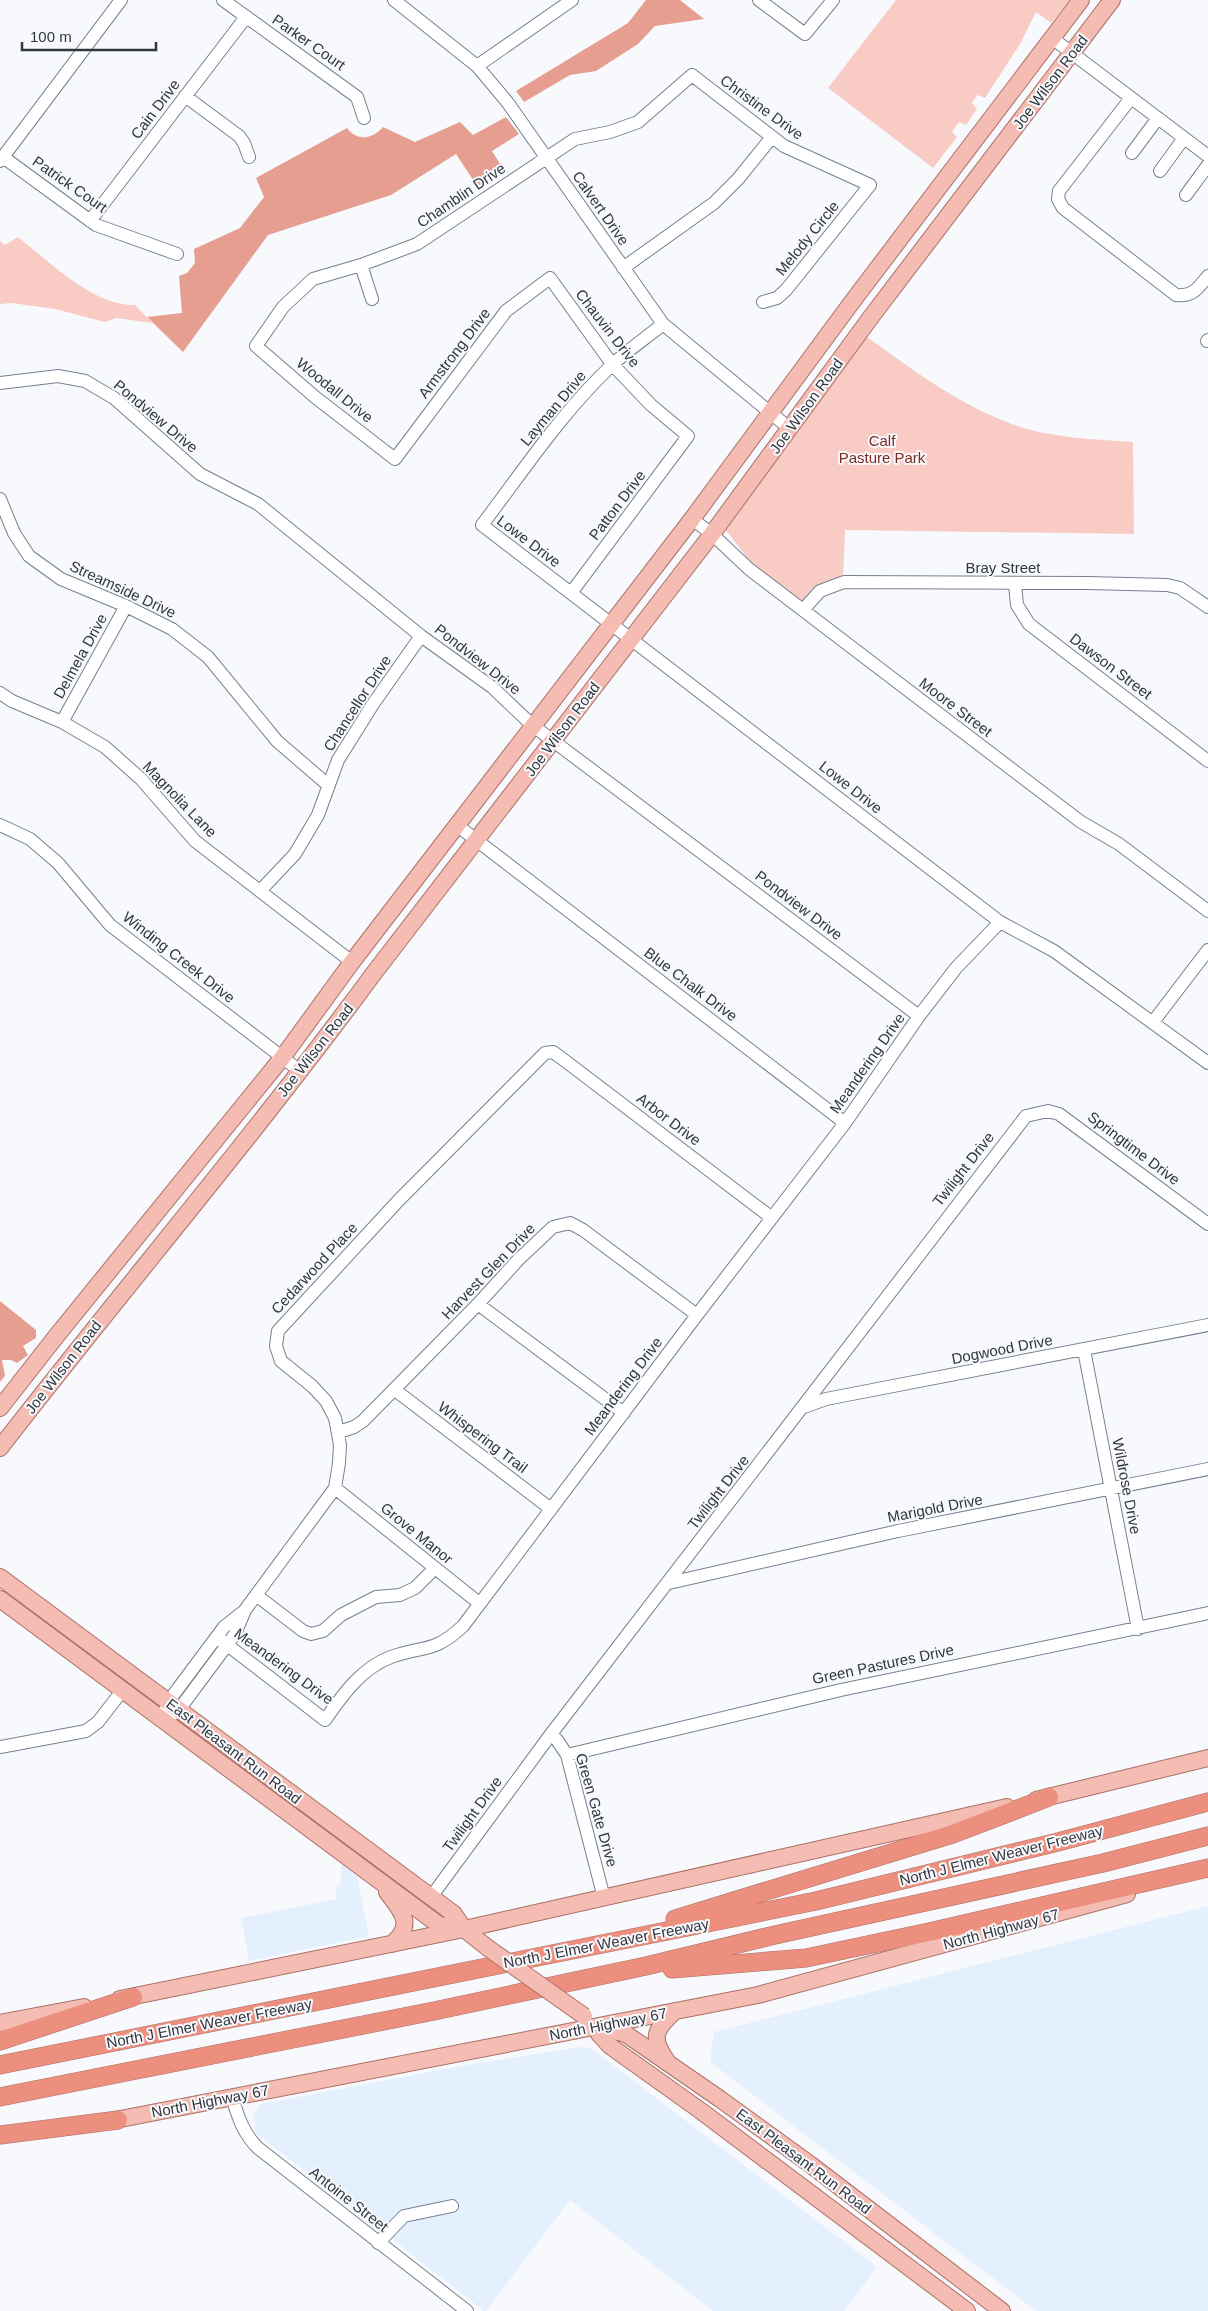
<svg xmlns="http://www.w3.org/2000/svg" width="1208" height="2311" font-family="Arial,sans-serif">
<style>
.built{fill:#e5f0fe}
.green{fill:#f8ccc4}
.forest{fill:#e69e91}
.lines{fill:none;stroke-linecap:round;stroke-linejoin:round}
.minor-casing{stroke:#758190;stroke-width:14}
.major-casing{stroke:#ac7067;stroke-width:18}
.highway-casing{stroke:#ac7067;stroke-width:19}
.minor{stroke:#fff;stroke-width:12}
.major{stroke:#f4bcb2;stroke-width:16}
.highway{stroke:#ed8f7e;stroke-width:18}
.major-bridge-casing{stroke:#ac7067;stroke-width:18;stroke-linecap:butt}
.major-bridge{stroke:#f4bcb2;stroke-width:16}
.labels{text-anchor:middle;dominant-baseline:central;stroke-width:4;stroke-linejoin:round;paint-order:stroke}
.street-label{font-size:15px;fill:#32373d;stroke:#f7f9fd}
.park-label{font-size:15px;fill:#7e2b1f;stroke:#f7f9fd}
</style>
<rect width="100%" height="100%" fill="#f7f9fd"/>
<path class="built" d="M341 1864 357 1876 369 1936 249 1961 241 1918 337 1899 335 1888 341 1882Z
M1208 1906V2311H1036L710 2062 714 2032Z
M581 2047 592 2049 877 2267 844 2311H713L570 2200 486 2311H484L256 2133 253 2116 261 2104 466 2065Z"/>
<path class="green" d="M896 0H1070L1051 23 1036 12 1020 44 985 98 977 95 972 103 977 109 966 125 959 122 952 132 957 137 933 168 828 88Z
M18 237C50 262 93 306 135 305L152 323 116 318 105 322 55 309 12 303 0 304V241L5 245Z
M864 335C911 368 957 404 1012 424 1050 438 1093 439 1133 442L1134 534 845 530 843 578 804 601 798 602 755 568 722 525Z"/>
<path class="forest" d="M646 0H680L704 19 655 26 638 44 596 71 570 75 524 102 516 91 628 23Z
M506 117 519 134 492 151 505 172 479 189 456 154 391 195 268 235 183 352 147 317 182 313 179 276 187 273 195 263 194 249 240 228 264 197 256 178 347 128C357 142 373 139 383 127L415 142 460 122 473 135Z
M0 1301 36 1330V1338L23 1346 28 1355 17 1363 11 1360H2L5 1376 0 1382Z"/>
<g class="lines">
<defs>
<path id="minor" d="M223 0 357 97 364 118
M394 0 477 66 508 103 663 324 789 428
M759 0 805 34 833 0
M1052 38 1208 156
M477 66 572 0
M185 96 239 136 244 143 249 157
M1131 98 1059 191 1058 199 1063 208 1176 295C1193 297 1198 288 1208 276
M1132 153 1158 118
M3 157 96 225 177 254
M0 161 121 0
M1160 171 1184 138
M1186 195 1208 165
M90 221 246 17
M361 265 372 299
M623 268 714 203 738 179 772 137
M663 324C646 338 628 350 612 365 562 412 523 471 482 525L1000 922 1054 951 1208 1063
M1207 341 1208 340
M0 383 58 376 85 381 114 398 200 474 258 504 421 636 492 687 532 725 919 1016
M0 499 14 533 29 556 61 579 126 606 172 629 208 657 277 741 328 785
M692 519 712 534 749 569 930 707 1081 822 1119 844 1208 911
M1015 584 1017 605 1029 624 1208 761
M571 593 688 436 651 405 612 364 550 278 506 311 395 459 315 397 256 346 283 307 313 279 361 265 417 244 575 139 610 132 638 122 692 75 784 146 870 185 786 290 777 298 763 302
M803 610 820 591 844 582 1088 583 1167 585 1180 588 1208 607
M0 693 12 701 62 722 105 747 141 779 195 841 352 962
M62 722 126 606
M0 825 30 839 58 863 110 925 300 1071
M458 826 845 1123
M260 891 295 854 318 815 338 760 373 704 421 636
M1153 1022 1208 950
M478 1304 624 1413
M1084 1350 1138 1629
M395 1390 551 1509
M804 1407 826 1399 1208 1325
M339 1432 354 1427 363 1421 478 1304 518 1260 553 1227 570 1223 583 1230 697 1315
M335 1488 479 1603
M669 1583 898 1531 1208 1469
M256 1595 303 1631 311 1634 323 1631 341 1615 376 1597 400 1595 415 1588 435 1568
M217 1637 325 1720C342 1696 361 1668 391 1657 424 1645 433 1654 463 1626L697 1315 845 1123 919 1016 956 968 1000 922
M166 1709 168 1702 224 1627 243 1612
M162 1721 178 1711 227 1645 235 1634 245 1610 335 1488 339 1463 340 1445 335 1418 326 1401 312 1386 281 1361 276 1346 278 1331 398 1201 545 1053 553 1052 560 1057 772 1218
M551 1734 557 1740 567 1755 604 1898
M0 1747 86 1731 98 1722 122 1691
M567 1755 841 1690 1208 1613
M431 1897 551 1734 1026 1116 1048 1111 1059 1114 1208 1224
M232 2097C238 2117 243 2133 258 2148L467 2311
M378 2243 404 2216 452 2206"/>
<path id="major" d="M0 1408 58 1334 282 1058 352 962 692 519 852 302 1081 0
M0 1448C123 1289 254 1136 374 973L712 534 871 317 1112 0
M0 1577 454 1914 464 1929 488 1948
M0 1599 439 1925 456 1928
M1036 1800 1208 1758
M387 1892C402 1912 415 1924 392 1944
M120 1999 464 1929 1007 1807
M0 2023 84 2007
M597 2027 599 2034 610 2046 701 2111 967 2311
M602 2028 626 2034 720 2099 811 2165 1002 2311
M667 2061C650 2038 655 2029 675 2011
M105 2122 758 1995 1127 1894"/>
<path id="highway" d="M675 1919 953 1834 1049 1797
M672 1969 806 1958 929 1932 1208 1868
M0 2041 133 1997
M0 2065 816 1901 1058 1842 1208 1802
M0 2097 434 2011 646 1966 775 1935 1103 1863 1208 1836
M0 2135 118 2120"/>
</defs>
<use href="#minor" class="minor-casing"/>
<use href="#major" class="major-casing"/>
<use href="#highway" class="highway-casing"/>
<use href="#minor" class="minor"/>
<use href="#major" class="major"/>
<use href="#highway" class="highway"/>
<defs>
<path id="major-bridge" d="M488 1948 584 2016"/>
</defs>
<use href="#major-bridge" class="major-bridge-casing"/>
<use href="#major-bridge" class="major-bridge"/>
</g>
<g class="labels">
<g class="street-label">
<text transform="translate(309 42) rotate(35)">Parker Court</text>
<text transform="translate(1050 82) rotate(-53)">Joe Wilson Road</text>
<text transform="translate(762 107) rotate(36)">Christine Drive</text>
<text transform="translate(155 109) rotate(-53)">Cain Drive</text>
<text transform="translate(70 184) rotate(35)">Patrick Court</text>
<text transform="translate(461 195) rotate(-34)">Chamblin Drive</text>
<text transform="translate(601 208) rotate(55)">Calvert Drive</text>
<text transform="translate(807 238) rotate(-51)">Melody Circle</text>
<text transform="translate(608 328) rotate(52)">Chauvin Drive</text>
<text transform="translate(454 353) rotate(-53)">Armstrong Drive</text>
<text transform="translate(335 390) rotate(39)">Woodall Drive</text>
<text transform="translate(806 406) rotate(-54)">Joe Wilson Road</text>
<text transform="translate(553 408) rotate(-50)">Layman Drive</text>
<text transform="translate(156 416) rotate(40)">Pondview Drive</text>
<text transform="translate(617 505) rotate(-53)">Patton Drive</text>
<text transform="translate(529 541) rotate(37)">Lowe Drive</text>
<text x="1003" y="567">Bray Street</text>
<text transform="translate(123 589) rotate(25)">Streamside Drive</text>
<text transform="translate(80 656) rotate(-61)">Delmela Drive</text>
<text transform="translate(478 659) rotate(38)">Pondview Drive</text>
<text transform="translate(1111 666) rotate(37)">Dawson Street</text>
<text transform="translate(357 703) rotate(-57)">Chancellor Drive</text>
<text transform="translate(956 707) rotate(37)">Moore Street</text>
<text transform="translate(562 729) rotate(-53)">Joe Wilson Road</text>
<text transform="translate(851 787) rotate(38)">Lowe Drive</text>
<text transform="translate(180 799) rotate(46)">Magnolia Lane</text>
<text transform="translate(799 905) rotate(37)">Pondview Drive</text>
<text transform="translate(179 957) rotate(38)">Winding Creek Drive</text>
<text transform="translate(691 984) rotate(37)">Blue Chalk Drive</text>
<text transform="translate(315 1050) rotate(-52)">Joe Wilson Road</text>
<text transform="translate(867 1063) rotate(-55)">Meandering Drive</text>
<text transform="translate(669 1119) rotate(37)">Arbor Drive</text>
<text transform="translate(1134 1148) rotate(37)">Springtime Drive</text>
<text transform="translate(963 1169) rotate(-52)">Twilight Drive</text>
<text transform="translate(314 1268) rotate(-47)">Cedarwood Place</text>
<text transform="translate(488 1271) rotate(-46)">Harvest Glen Drive</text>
<text transform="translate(1002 1349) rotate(-11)">Dogwood Drive</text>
<text transform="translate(63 1367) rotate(-52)">Joe Wilson Road</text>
<text transform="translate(623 1386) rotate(-53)">Meandering Drive</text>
<text transform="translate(483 1437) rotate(37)">Whispering Trail</text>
<text transform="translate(1127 1486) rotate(79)">Wildrose Drive</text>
<text transform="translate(718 1492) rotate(-52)">Twilight Drive</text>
<text transform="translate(935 1508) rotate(-11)">Marigold Drive</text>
<text transform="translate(417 1533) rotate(39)">Grove Manor</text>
<text transform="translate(883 1664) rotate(-12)">Green Pastures Drive</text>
<text transform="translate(284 1666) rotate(36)">Meandering Drive</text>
<text transform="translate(234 1751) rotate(37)">East Pleasant Run Road</text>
<text transform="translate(597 1810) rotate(74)">Green Gate Drive</text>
<text transform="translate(472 1814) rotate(-54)">Twilight Drive</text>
<text transform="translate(1001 1855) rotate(-14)">North J Elmer Weaver Freeway</text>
<text transform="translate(1001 1929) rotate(-15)">North Highway 67</text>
<text transform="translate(606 1943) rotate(-11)">North J Elmer Weaver Freeway</text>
<text transform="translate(209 2023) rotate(-11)">North J Elmer Weaver Freeway</text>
<text transform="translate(608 2024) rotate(-11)">North Highway 67</text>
<text transform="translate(210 2101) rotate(-11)">North Highway 67</text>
<text transform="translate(804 2161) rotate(37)">East Pleasant Run Road</text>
<text transform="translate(349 2199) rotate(38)">Antoine Street</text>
</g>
<g class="park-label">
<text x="882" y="440">Calf<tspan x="882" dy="17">Pasture Park</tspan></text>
</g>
</g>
<path d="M22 42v8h134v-8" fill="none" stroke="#32373d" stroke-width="2.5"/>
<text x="30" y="42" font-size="15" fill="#32373d" stroke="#f7f9fd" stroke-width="4" paint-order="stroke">100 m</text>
</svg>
